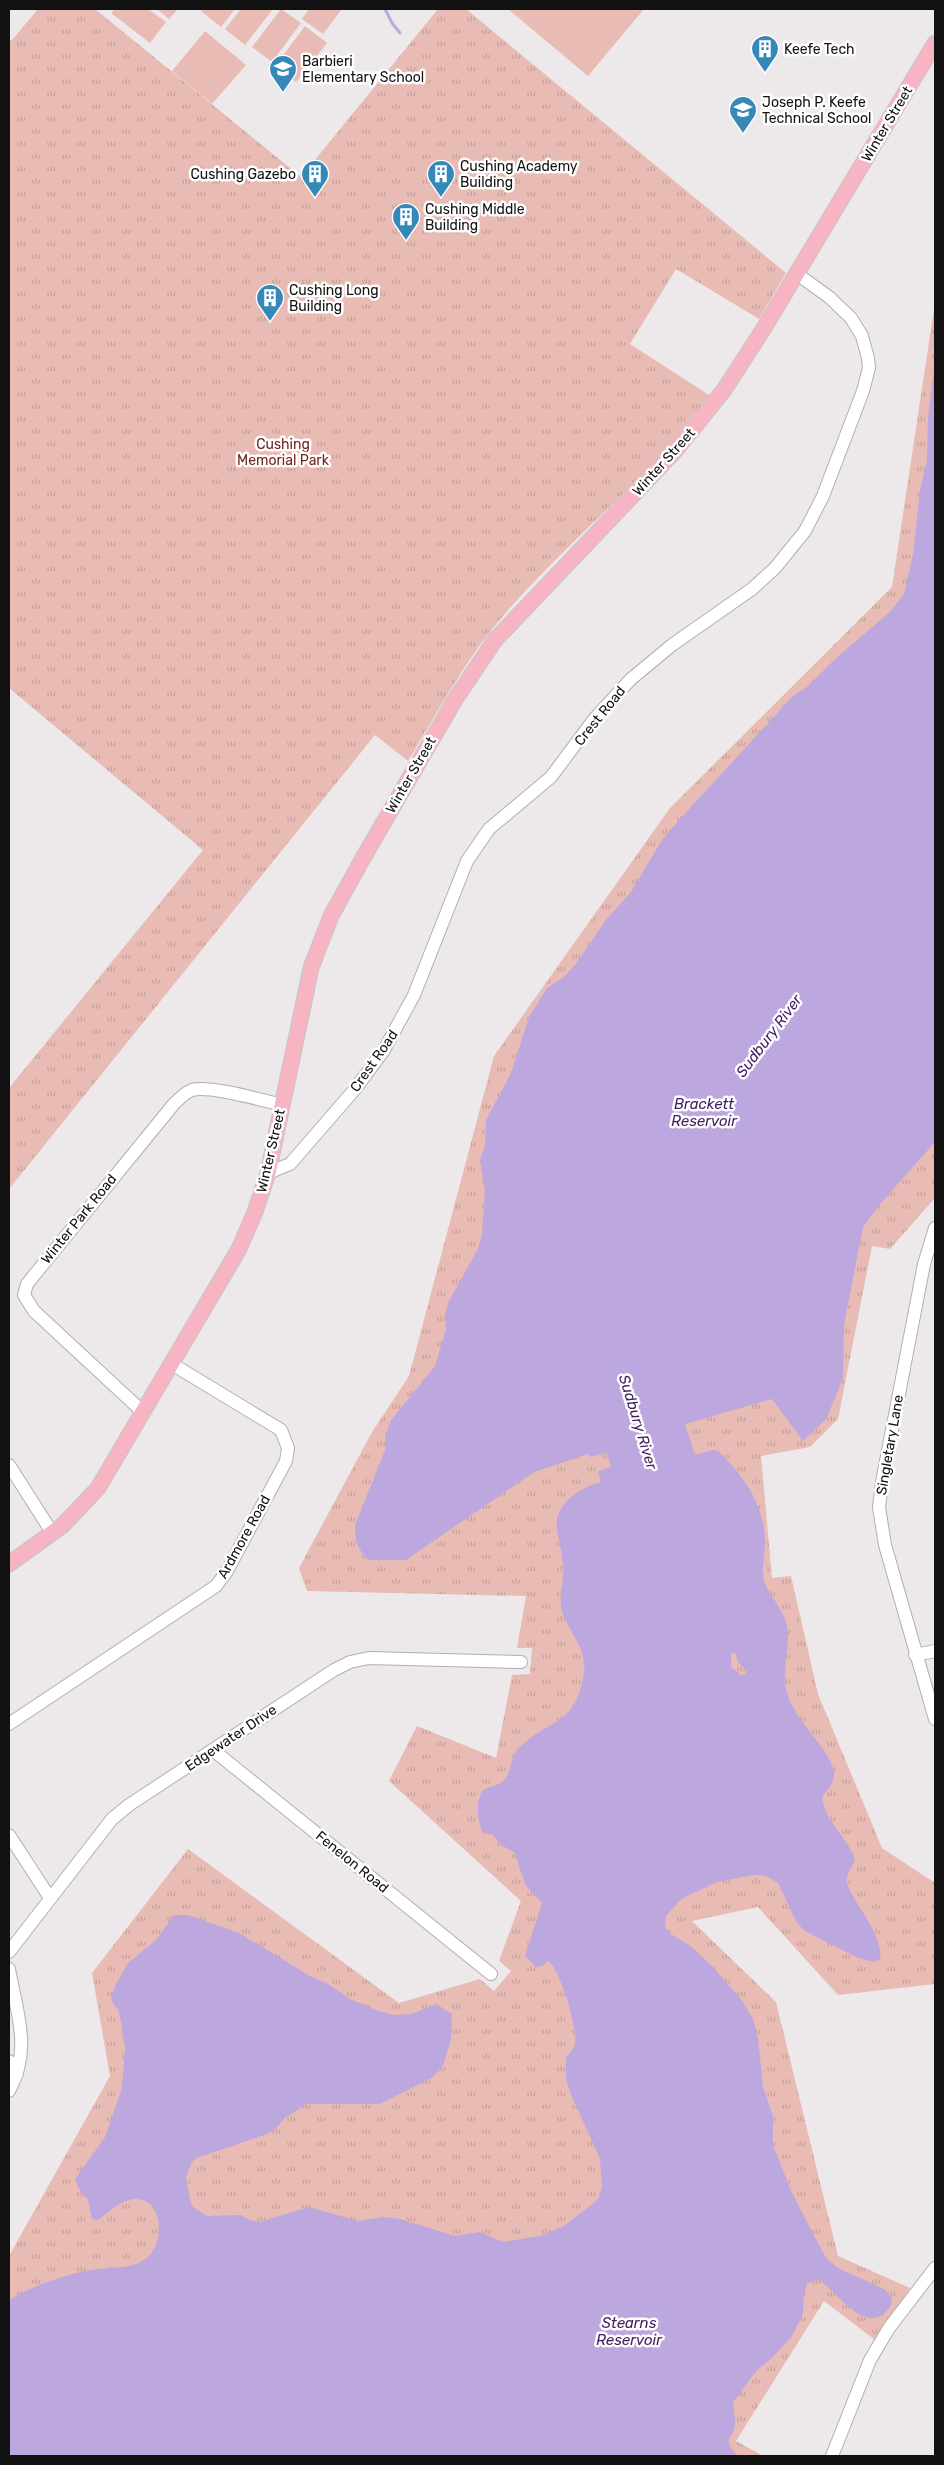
<svg xmlns="http://www.w3.org/2000/svg" width="944" height="2465" font-family="Rubik,sans-serif">
<style>
.park{fill:url(#park-tufts)}
.garden{fill:#e8bbb4}
.water{fill:#bda7df;fill-rule:evenodd}
.lines{fill:none;stroke-linecap:round;stroke-linejoin:round}
.stream{stroke:#bda7df;stroke-width:3}
.minor-casing{stroke:#b1aeb0;stroke-width:14}
.major-casing{stroke:#c6c6c6;stroke-width:17}
.minor{stroke:#fff;stroke-width:12}
.major{stroke:#f7b5c4;stroke-width:15}
.labels{text-anchor:middle;dominant-baseline:central;stroke-width:5;stroke-linejoin:round;paint-order:stroke}
.poi-label{font-size:14px;fill:#121112;stroke:#fff;text-anchor:start}
.street-label{font-size:14px;fill:#121112;stroke:#fff}
.park-label{font-size:14px;fill:#73241e;stroke:#fff}
.water-label{font-size:15px;font-style:italic;fill:#3f1f61;stroke:#fff}
</style>
<defs>
<pattern id="park-tufts" width="24" height="20" patternUnits="userSpaceOnUse" patternTransform="scale(1.25)"><rect width="24" height="20" fill="#e8bbb4"/><path d="M3 7l-1-3M5 7V3M7 7l1-3M15 17l-1-3M17 17v-4M19 17l1-3" fill="none" stroke="#c6a09a"/></pattern>
</defs>
<rect width="100%" height="100%" fill="#ede9eb"/>
<path class="park" d="M38 9H95L301 177 438 9H466L786 273 759 319 676 269 630 344 709 395C651 477 569 539 504 615 466 658 438 712 408 761L375 735 9 1189V1088L203 850 9 688V41L12 40Z
M935 302V1198L890 1249 872 1246 838 1419 810 1447 761 1456 772 1578 791 1576 818 1694 882 1848 935 1883V1984L838 1995 758 1907 692 1921 776 2002 838 2256 910 2288 875 2340 824 2301 736 2441 763 2456H9V2256L110 2076 92 1973 188 1849 399 2003 480 1979 494 1991 511 1971 499 1961 521 1901 389 1781 417 1726 496 1758 512 1675 530 1674 532 1648H517L526 1596 307 1591 299 1568 372 1432 409 1376 494 1056 670 808 892 587Z"/>
<path class="garden" d="M115 9H148L166 22 150 43 111 13Z
M157 9H178L169 19Z
M202 9H235L221 27 201 11Z
M241 9H273L245 45 225 29Z
M281 9 301 23 272 62 252 47Z
M309 9H342L323 34 302 19Z
M508 9H644L588 76Z
M305 26 327 43 296 82 275 66Z
M205 31 246 65 212 104 172 71Z"/>
<path class="water" d="M935 363V1142L881 1203 863 1227 844 1325 843 1379 826 1419 803 1441 772 1399 685 1424 695 1455 713 1450 718 1451C744 1476 765 1505 765 1543 765 1557 760 1570 765 1584 772 1599 787 1614 788 1631 789 1654 780 1677 789 1699 797 1721 836 1757 834 1775 834 1785 826 1790 822 1798 826 1823 847 1837 855 1859 853 1866 848 1871 847 1877 842 1892 884 1930 880 1959L874 1962 856 1957 805 1931 797 1923 778 1883 766 1876 754 1875 717 1882 681 1899 666 1916 665 1927 671 1934 692 1947 713 1967 743 2002 753 2019 758 2038 763 2087 773 2116V2145L792 2193 820 2247 827 2259 838 2268 884 2289C888 2293 893 2296 892 2302 891 2307 886 2312 883 2315 858 2329 835 2288 817 2279L807 2284 804 2293 803 2314 792 2336 771 2359 757 2370 734 2401C732 2409 736 2416 735 2425 732 2443 721 2435 737 2456H9V2301C24 2288 71 2273 91 2270 109 2267 132 2270 147 2258 165 2243 164 2197 134 2199 119 2201 109 2212 98 2220L92 2219 88 2200 78 2187 75 2179 105 2137 122 2088 125 2048 119 2011 114 2005 111 1998 115 1986 128 1963 156 1940 174 1915H188L239 1933 310 1976 328 1984 350 1999 379 2011 395 2015 412 2014 436 2004 452 2014 451 2039 443 2066 433 2077 418 2085 380 2104H307L286 2117 274 2130 264 2135 197 2158 192 2162 186 2177 190 2200 193 2207 207 2216 240 2215 250 2220 260 2222 309 2207 358 2221 386 2217 400 2219 455 2236 480 2232 503 2242 539 2236 564 2226 594 2203 599 2197 602 2187 600 2159 572 2097 566 2079V2057C570 2053 574 2049 575 2043 578 2028 561 1976 551 1963L548 1961 542 1966 536 1967 525 1956 542 1903 526 1886 514 1852 501 1845 493 1835 482 1831C477 1819 476 1803 482 1791 489 1786 500 1786 505 1779 513 1768 510 1755 521 1746 555 1715 574 1728 584 1673 587 1651 572 1635 564 1617 557 1601 563 1587 563 1572 563 1557 560 1545 557 1531 553 1504 579 1488 601 1482L598 1471 611 1467 607 1453 590 1457 588 1454 534 1472 406 1560H370C357 1550 355 1541 355 1525L385 1450V1435L392 1419 435 1366 446 1329 445 1314 449 1301 478 1249 482 1234 485 1190 480 1160 485 1146 486 1120 511 1073 529 1017 547 988 564 977 575 965 606 920 631 892 662 840 679 820 793 696 807 687 834 660 891 611 904 594 913 554 920 490 927 460 928 417ZM731 1653H735L738 1662 746 1670 745 1674 741 1675 731 1667Z"/>
<g class="lines">
<path class="stream" d="M385 9 392 23 400 33"/>
<defs>
<path id="minor" d="M268 1173 290 1164 356 1088 384 1050 414 995 467 861 489 829 551 777 595 718 631 679 672 645 752 589 775 568 805 531 823 496 863 391 869 368 868 358 862 336 851 318 829 297 797 274
M935 1228 924 1264 882 1482 879 1507 885 1545 935 1719
M144 1413 34 1311 24 1295 27 1284 173 1105C179 1099 184 1093 192 1090 209 1085 262 1100 282 1105
M9 1465 53 1534
M915 1655 935 1651
M9 1724 216 1586 227 1571 286 1461 288 1448 281 1430 172 1364
M213 1750 491 1974
M9 1835 50 1898
M9 1952 112 1819 129 1805 334 1670 350 1662 369 1658 521 1662
M9 1969C17 2013 32 2050 9 2091
M9 2061 17 2074
M832 2456 870 2360 889 2328 935 2268"/>
<path id="major" d="M9 1564 63 1525 98 1488 239 1249 255 1212 268 1173 311 968 331 916 363 858 456 698 495 640 675 451 724 390 764 328 935 43"/>
</defs>
<use href="#minor" class="minor-casing"/>
<use href="#major" class="major-casing"/>
<use href="#minor" class="minor"/>
<use href="#major" class="major"/>
</g>
<defs>
<symbol id="building-pin" viewBox="-11 -11 22 30"><path d="M0 17L-7.5 6A9.5 9.5 0 1 1 7.5 6Z" fill="#3588b8" stroke="#fff"/><path d="M-4-6H4V6H1V3H-1V6H-4ZM-2.5-4.3h1.7v1.8h-1.7ZM.8-4.3h1.7v1.8H.8ZM-2.5-1h1.7V.8h-1.7ZM.8-1h1.7V.8H.8Z" fill="#fff"/></symbol>
<symbol id="school-pin" viewBox="-11 -11 22 30"><path d="M0 17L-7.5 6A9.5 9.5 0 1 1 7.5 6Z" fill="#3588b8" stroke="#fff"/><path d="M0-5L7-2L0 1L-7-2ZM-4 1L0 2.5L4 1V4Q0 6-4 4Z" fill="#fff"/></symbol>
</defs>
<g fill-rule="evenodd">
<use href="#building-pin" x="749" y="33" width="32" height="43"/>
<use href="#school-pin" x="267" y="53" width="32" height="43"/>
<use href="#school-pin" x="727" y="94" width="32" height="43"/>
<use href="#building-pin" x="299" y="158" width="32" height="43"/>
<use href="#building-pin" x="425" y="158" width="32" height="43"/>
<use href="#building-pin" x="390" y="201" width="32" height="43"/>
<use href="#building-pin" x="254" y="282" width="32" height="43"/>
</g>
<g class="labels">
<g class="poi-label">
<text x="784" y="49">Keefe Tech</text>
<text x="302" y="61">Barbieri<tspan x="302" dy="16">Elementary School</tspan></text>
<text x="762" y="102">Joseph P. Keefe<tspan x="762" dy="16">Technical School</tspan></text>
<text x="460" y="166">Cushing Academy<tspan x="460" dy="16">Building</tspan></text>
<text x="296" y="174" text-anchor="end">Cushing Gazebo</text>
<text x="425" y="209">Cushing Middle<tspan x="425" dy="16">Building</tspan></text>
<text x="289" y="290">Cushing Long<tspan x="289" dy="16">Building</tspan></text>
</g>
<g class="street-label">
<text transform="translate(887 124) rotate(-59)">Winter Street</text>
<text transform="translate(664 462) rotate(-48)">Winter Street</text>
<text transform="translate(600 716) rotate(-51)">Crest Road</text>
<text transform="translate(411 775) rotate(-60)">Winter Street</text>
<text transform="translate(374 1061) rotate(-55)">Crest Road</text>
<text transform="translate(271 1151) rotate(-77)">Winter Street</text>
<text transform="translate(79 1219) rotate(-51)">Winter Park Road</text>
<text transform="translate(890 1445) rotate(-80)">Singletary Lane</text>
<text transform="translate(244 1537) rotate(-61)">Ardmore Road</text>
<text transform="translate(231 1738) rotate(-34)">Edgewater Drive</text>
<text transform="translate(352 1862) rotate(39)">Fenelon Road</text>
</g>
<g class="park-label">
<text x="283" y="444">Cushing<tspan x="283" dy="16">Memorial Park</tspan></text>
</g>
<g class="water-label">
<text transform="translate(769 1036) rotate(-53)">Sudbury River</text>
<text x="704" y="1104">Brackett<tspan x="704" dy="17">Reservoir</tspan></text>
<text transform="translate(638 1422) rotate(73)">Sudbury River</text>
<text x="629" y="2323">Stearns<tspan x="629" dy="17">Reservoir</tspan></text>
</g>
</g>
<rect width="944" height="2465" fill="none" stroke="#121112" stroke-width="20"/>
</svg>
